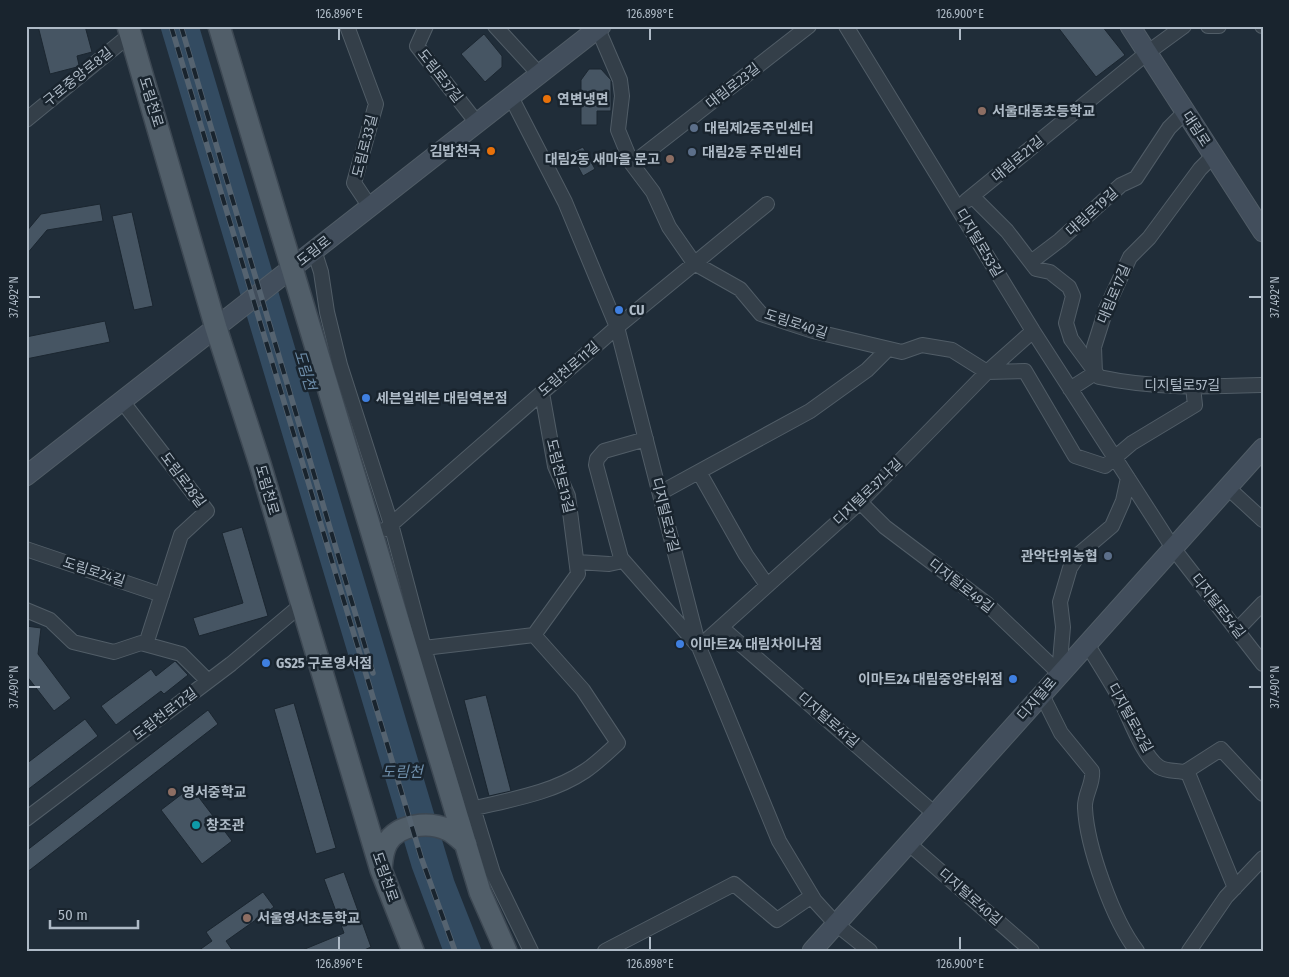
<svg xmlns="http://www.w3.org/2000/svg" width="1289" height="977" font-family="'Fira Sans Condensed','Noto Sans KR',sans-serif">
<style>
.water{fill:#334b61}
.building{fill:#465563;stroke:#1b2630}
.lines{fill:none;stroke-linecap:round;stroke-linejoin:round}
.street-casing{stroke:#515d67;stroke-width:16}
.secondary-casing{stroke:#515d67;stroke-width:21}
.primary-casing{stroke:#3d4853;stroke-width:24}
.street{stroke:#343f49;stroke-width:14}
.secondary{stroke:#424e5c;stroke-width:19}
.primary{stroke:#515e69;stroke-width:21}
.rail-casing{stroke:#556370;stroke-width:5.5}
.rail{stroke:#19242e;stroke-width:4;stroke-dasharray:11;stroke-linecap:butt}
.ticks{fill:none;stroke:#aebac6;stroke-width:2}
.food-dot{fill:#e8710a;stroke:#19242e;stroke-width:2}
.education-dot{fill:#8d6e63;stroke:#19242e;stroke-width:2}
.service-dot{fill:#5c6f8a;stroke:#19242e;stroke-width:2}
.shop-dot{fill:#3f7fe0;stroke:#19242e;stroke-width:2}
.culture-dot{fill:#0f9aa8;stroke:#19242e;stroke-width:2}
.labels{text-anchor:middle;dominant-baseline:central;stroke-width:5;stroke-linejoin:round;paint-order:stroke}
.street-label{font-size:14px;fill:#aebac6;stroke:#19242e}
.poi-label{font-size:14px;font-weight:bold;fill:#aebac6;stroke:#19242e;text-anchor:start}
.water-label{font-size:15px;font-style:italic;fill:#6e8eaa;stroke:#19242e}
.neatline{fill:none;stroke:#aebac6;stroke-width:2}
.ticks-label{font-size:12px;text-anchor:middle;fill:#aebac6}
</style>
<rect width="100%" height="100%" fill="#202d39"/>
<path class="water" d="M160 26H199L454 880 482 951H443L412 868Z"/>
<path class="building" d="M38 26H85L92 52 77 56 79 65 77 67 50 74Z
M1057 26H1102L1125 55 1096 77Z
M484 34 502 56V67L485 82 461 54Z
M589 69H601L611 80V111H597V125H581V80Z
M583 147 595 169 583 176 571 153Z
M100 204 103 221 47 230 26 255V232L41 214Z
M132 212 153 306 134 310 112 216Z
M105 321 110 342 26 359V337Z
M242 527 268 616 199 636 193 618 243 603 222 533Z
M26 626 41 628 38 654 71 698 54 711 26 675Z
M175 661 188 675 164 694 161 691 116 725 101 706 151 669 156 676Z
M486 695 511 791 489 796 464 700Z
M294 703 336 848 316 854 274 709Z
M208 710 218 724 26 873V851Z
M85 719 98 736 26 791V764Z
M191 787 232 841 202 864 161 810Z
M344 872 371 947 362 951H300L344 933 324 879Z
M263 892 274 907 226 941 233 951H198L212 941 206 932Z"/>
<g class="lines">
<defs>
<path id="street" d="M347 26 376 104 354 183 370 207
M426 26 417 46 477 123
M495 26 539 74
M846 26 1033 331 1173 548 1263 664
M1208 26H1219
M1262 26H1263
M598 29 620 80 622 96 618 130 632 164 653 192 669 227 694 263 740 289 761 314 813 331 902 352 922 345 952 350 987 372 1025 371 1075 456 1105 466 1132 443 1195 405 1193 387
M511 97 565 202 617 327 699 647 779 841 815 901 836 924 870 951
M26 120 131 34
M632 164 809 26
M972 196 1007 231 1036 269 1050 272 1069 287 1073 296 1066 323 1071 339 1099 377C1155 389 1206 387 1263 385
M966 201 1147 53 1184 26
M314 250 321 272 327 312 340 365 391 524 424 648 493 873 531 951
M1031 262 1060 240 1121 185 1136 178 1169 128 1185 112
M1070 389 1095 373 1094 347 1106 309 1130 257 1149 238 1200 169 1213 156
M122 401 207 511 181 535 146 644
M646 439 604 451 597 459 596 465 621 558 699 647 860 502 987 372 1033 331
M699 472 746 555 767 585
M1227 487 1263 520
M660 493 810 411 867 370 888 349
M860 502 885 527 987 604 1059 673
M386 529 617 327 767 204
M26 549 162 595
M577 562 609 564 623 561
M26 610 50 620 73 642 114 652 141 643 181 654 208 681
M721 627 935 814
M1237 630 1263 603
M1087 644C1098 662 1109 679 1119 697 1129 716 1142 755 1159 767 1167 772 1179 770 1188 773L1235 888
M424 648 534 635
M1059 673 1063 627 1060 602 1070 568 1079 554 1112 526 1123 501 1128 478
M1042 695 1061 733 1092 771C1094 783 1084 795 1085 808 1087 847 1113 920 1137 951
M1185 772 1221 749 1263 794
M467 810C507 800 551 794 585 771 597 763 608 752 618 743L583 690 534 635 578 574 568 496 555 466 542 393
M26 819 231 664 301 605
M908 843 1032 951
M605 951 734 884 777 920 812 896
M1189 951 1226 897 1263 858"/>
<path id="secondary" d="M1130 26 1263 232
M26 476 601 26
M812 951 1263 448"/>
<path id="primary" d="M128 26 216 328 260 464 381 870 413 951
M219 26 480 892 506 951
M381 870C382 860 382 852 387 843 398 824 429 821 448 830 454 833 460 839 466 844"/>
</defs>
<use href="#street" class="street-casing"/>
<use href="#secondary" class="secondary-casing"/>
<use href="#primary" class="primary-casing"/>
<use href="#street" class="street"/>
<use href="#secondary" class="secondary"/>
<use href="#primary" class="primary"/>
<defs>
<path id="rail" d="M171 26 421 857 455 951
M181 26 373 673"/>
</defs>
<use href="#rail" class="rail-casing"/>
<use href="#rail" class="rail"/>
</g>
<path class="ticks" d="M339 28V40M650 28V40M960 28V40M28 297H40M1249 297H1262M28 687H40M1249 687H1262M339 937V950M650 937V950M960 937V950"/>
<g class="food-dot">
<circle cx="547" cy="99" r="5"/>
<circle cx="491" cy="151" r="5"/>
</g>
<g class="education-dot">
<circle cx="982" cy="111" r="5"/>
<circle cx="670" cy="159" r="5"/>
<circle cx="172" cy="792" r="5"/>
<circle cx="247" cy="918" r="5"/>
</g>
<g class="service-dot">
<circle cx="694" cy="128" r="5"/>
<circle cx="692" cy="152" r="5"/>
<circle cx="1108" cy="556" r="5"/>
</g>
<g class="shop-dot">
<circle cx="619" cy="310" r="5"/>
<circle cx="366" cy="398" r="5"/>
<circle cx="680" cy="644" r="5"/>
<circle cx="266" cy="663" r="5"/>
<circle cx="1013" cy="679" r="5"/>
</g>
<circle class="culture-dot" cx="196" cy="825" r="5"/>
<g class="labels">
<g class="street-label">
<text transform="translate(440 76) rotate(52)">도림로37길</text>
<text transform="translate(78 77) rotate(-39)">구로중앙로8길</text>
<text transform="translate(733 86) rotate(-38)">대림로23길</text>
<text transform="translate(151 102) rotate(73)">도림천로</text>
<text transform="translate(1196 129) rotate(57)">대림로</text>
<text transform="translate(365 146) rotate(-76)">도림로33길</text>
<text transform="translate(1018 159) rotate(-40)">대림로21길</text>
<text transform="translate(1092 212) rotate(-42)">대림로19길</text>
<text transform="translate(979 243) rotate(59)">디지털로53길</text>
<text transform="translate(314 251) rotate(-38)">도림로</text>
<text transform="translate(1114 294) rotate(-67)">대림로17길</text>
<text transform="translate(796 324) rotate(18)">도림로40길</text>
<text transform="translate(569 369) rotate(-41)">도림천로11길</text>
<text x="1182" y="385">디지털로57길</text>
<text transform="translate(560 476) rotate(76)">도림천로13길</text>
<text transform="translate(183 480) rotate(53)">도림로28길</text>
<text transform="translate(267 490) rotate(74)">도림천로</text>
<text transform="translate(868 492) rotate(-44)">디지털로37나길</text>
<text transform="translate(665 515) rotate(76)">디지털로37길</text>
<text transform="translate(94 572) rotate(18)">도림로24길</text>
<text transform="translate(961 586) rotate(38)">디지털로49길</text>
<text transform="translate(1218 606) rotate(52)">디지털로54길</text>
<text transform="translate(1037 699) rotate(-49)">디지털로</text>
<text transform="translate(165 714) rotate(-37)">도림천로12길</text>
<text transform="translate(1130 718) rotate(61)">디지털로52길</text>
<text transform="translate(828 720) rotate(41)">디지털로41길</text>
<text transform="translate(385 877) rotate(71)">도림천로</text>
<text transform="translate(970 897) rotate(41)">디지털로40길</text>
</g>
<g class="poi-label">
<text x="557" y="99">연변냉면</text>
<text x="992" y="111">서울대동초등학교</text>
<text x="704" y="128">대림제2동주민센터</text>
<text x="481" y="151" text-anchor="end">김밥천국</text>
<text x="702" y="152">대림2동 주민센터</text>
<text x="660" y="159" text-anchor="end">대림2동 새마을 문고</text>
<text x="629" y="310">CU</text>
<text x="376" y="398">세븐일레븐 대림역본점</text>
<text x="1098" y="556" text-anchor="end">관악단위농협</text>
<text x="690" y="644">이마트24 대림차이나점</text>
<text x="276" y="663">GS25 구로영서점</text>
<text x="1003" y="679" text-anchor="end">이마트24 대림중앙타워점</text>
<text x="182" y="792">영서중학교</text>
<text x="206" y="825">창조관</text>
<text x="257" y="918">서울영서초등학교</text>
</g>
<g class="water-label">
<text transform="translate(305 370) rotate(73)">도림천</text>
<text x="402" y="772">도림천</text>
</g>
</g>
<rect width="1289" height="977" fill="none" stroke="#19242e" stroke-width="55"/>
<path d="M50 920v8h88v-8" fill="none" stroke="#aebac6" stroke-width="2.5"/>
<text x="58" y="920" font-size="15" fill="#aebac6" stroke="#19242e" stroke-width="4" paint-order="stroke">50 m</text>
<rect x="28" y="28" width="1234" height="922" class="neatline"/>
<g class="ticks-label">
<text x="339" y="18">126.896°E</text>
<text x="650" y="18">126.898°E</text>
<text x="960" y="18">126.900°E</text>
<text transform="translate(14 297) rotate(-90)" y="4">37.492°N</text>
<text transform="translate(1275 297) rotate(-90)" y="4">37.492°N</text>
<text transform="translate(14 687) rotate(-90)" y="4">37.490°N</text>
<text transform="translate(1275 687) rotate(-90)" y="4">37.490°N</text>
<text x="339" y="968">126.896°E</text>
<text x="650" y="968">126.898°E</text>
<text x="960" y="968">126.900°E</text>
</g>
</svg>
